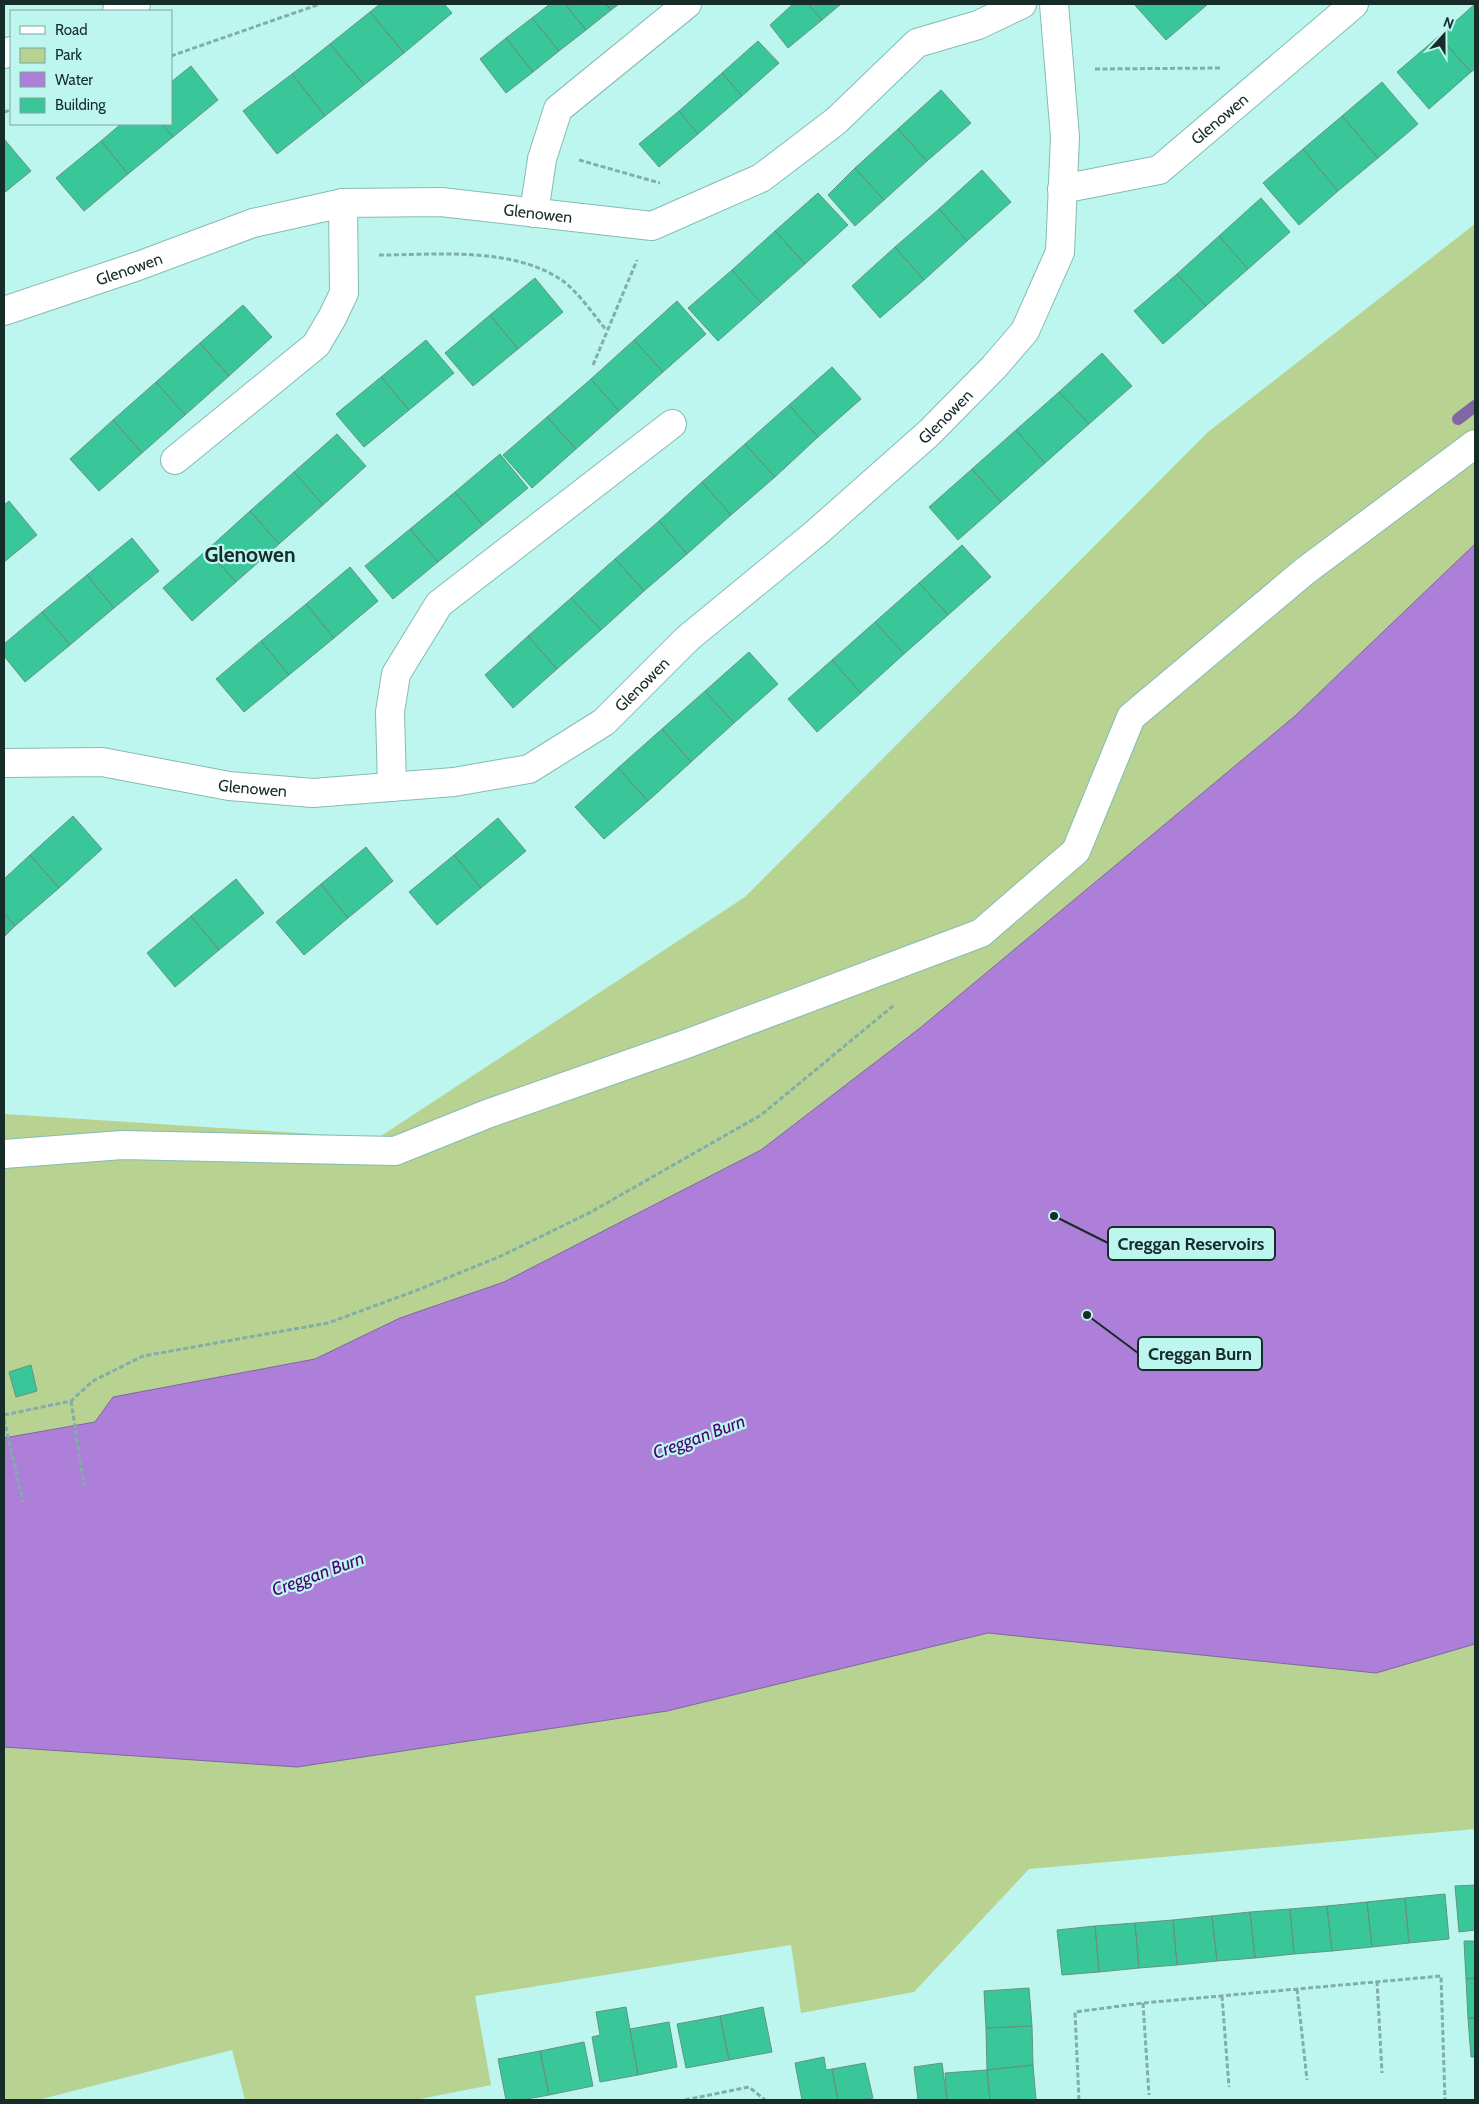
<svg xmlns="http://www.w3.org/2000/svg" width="1479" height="2104" font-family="Cabin,sans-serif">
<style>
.green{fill:#b7d291}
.water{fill:#ad7fd8;stroke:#7f66a4}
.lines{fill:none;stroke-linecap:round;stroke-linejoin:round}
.stream{stroke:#7f66a4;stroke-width:12}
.building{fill:#39c699;stroke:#659380}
.pedestrian-casing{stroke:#85bbb5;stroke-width:30}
.minor-casing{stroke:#85bbb5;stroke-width:30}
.path{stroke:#81aea8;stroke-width:3;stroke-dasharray:5 2.5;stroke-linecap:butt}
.pedestrian{stroke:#fff;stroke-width:28}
.minor{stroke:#fff;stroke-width:28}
.labels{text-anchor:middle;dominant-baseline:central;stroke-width:4.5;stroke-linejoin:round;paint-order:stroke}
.street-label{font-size:16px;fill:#152c29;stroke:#bdf6ef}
.water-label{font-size:18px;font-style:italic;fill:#4b0275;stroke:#bdf6ef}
.district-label{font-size:21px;font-weight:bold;fill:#152c29;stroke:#bdf6ef}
.leader{fill:none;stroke:#152c29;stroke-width:2}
.callout-dot{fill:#152c29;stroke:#bdf6ef;stroke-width:2}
.callout{fill:#bdf6ef;stroke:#152c29;stroke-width:2}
.callout-label{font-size:18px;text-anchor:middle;font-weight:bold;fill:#152c29}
</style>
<rect width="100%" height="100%" fill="#bdf6ef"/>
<path class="green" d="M1475 224V1829L1029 1869 914 1992 801 2013 791 1945 475 1996 491 2085 415 2100H245L232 2050 38 2100H4V1114L378 1138 745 897 1208 432Z"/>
<path class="water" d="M1475 544V1644L1376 1673 988 1633 667 1711 297 1767 4 1747V1438L95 1422 113 1397 315 1359 400 1318 504 1282 761 1150 920 1028 1295 716Z"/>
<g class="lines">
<path class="stream" d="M1458 419 1475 406"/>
</g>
<path class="building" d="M380 4H444L452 13 404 53 370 12Z
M550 4H565L586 30 559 51 532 18Z
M565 4H606L611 10 586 30Z
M606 4H619L611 10Z
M793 4H808L822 20 788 48 770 25Z
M808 4H841L822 20Z
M1134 4H1208L1166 40Z
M1475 4V69L1471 72 1439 36Z
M370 12 404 53 364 85 330 44Z
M532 18 559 51 533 72 506 38Z
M1439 36 1471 72 1429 109 1397 72Z
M506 38 533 72 506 93 480 59Z
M758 41 779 63 742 96 722 73Z
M330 44 364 85 325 116 292 74Z
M191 66 218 100 173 137 162 124H171V82Z
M722 73 742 96 698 134 679 111Z
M292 74 325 116 277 154 243 111Z
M1382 82 1418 124 1378 158 1342 116Z
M941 90 971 123 927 161 898 129Z
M679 111 698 134 659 167 639 144Z
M1342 116 1378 158 1338 191 1303 149Z
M121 124H162L173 137 128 174 101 141Z
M898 129 927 161 884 200 855 168Z
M4 139 31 171 4 193Z
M101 141 128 174 84 211 56 178Z
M1303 149 1338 191 1299 225 1263 183Z
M855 168 884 200 855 226 828 195Z
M982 170 1011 202 967 241 939 209Z
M818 193 848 225 805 264 775 231Z
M1261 198 1290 232 1248 269 1219 236Z
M939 209 967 241 924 280 895 247Z
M775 231 805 264 761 303 732 270Z
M1219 236 1248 269 1206 306 1177 274Z
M895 247 924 280 880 318 852 286Z
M732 270 761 303 718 341 688 308Z
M1177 274 1206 306 1163 344 1134 311Z
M535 278 563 312 518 349 490 315Z
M677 301 706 334 663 372 634 340Z
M243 305 272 337 229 376 200 343Z
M490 315 518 349 473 386 445 353Z
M426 340 454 373 409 410 381 377Z
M634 340 663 372 619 411 591 379Z
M200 343 229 376 185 415 156 382Z
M1102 353 1132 386 1089 424 1059 392Z
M832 367 861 399 818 437 789 405Z
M381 377 409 410 364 447 336 414Z
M591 379 619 411 576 449 547 417Z
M156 382 185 415 142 453 113 420Z
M1059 392 1089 424 1045 463 1016 430Z
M789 405 818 437 775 477 745 444Z
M547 417 576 449 532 488 503 455Z
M113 420 142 453 99 491 70 459Z
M1016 430 1045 463 1001 502 972 469Z
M337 434 366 466 323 505 294 472Z
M745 444 775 477 731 515 702 482Z
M500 454 528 488 483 525 455 492Z
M972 469 1001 502 958 540 929 507Z
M294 472 323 505 279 544 250 511Z
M702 482 731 515 687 554 659 521Z
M455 492 483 525 438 562 410 529Z
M9 501 37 535 4 562V505Z
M250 511 279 544 236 582 207 550Z
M659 521 687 554 644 591 615 559Z
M410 529 438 562 393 599 365 566Z
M132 538 159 571 114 608 87 575Z
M962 545 991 577 948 615 919 583Z
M207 550 236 582 192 621 163 588Z
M615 559 644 591 601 630 571 598Z
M350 567 378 601 334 638 306 604Z
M87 575 114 608 70 645 42 612Z
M919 583 948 615 904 654 875 622Z
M571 598 601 630 557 669 528 636Z
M306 604 334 638 289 675 261 641Z
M42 612 70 645 25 682 4 656V644Z
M875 622 904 654 861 693 832 660Z
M528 636 557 669 513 708 485 675Z
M261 641 289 675 244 712 216 679Z
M749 652 778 684 734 723 705 691Z
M832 660 861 693 817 732 788 699Z
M705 691 734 723 691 762 662 729Z
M662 729 691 762 648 801 618 768Z
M618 768 648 801 604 839 575 807Z
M73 816 102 849 59 888 30 855Z
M498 818 526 851 481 888 454 855Z
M366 847 393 881 348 918 321 884Z
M30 855 59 888 15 926 4 913V879Z
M454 855 481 888 437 925 409 892Z
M236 879 264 913 219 950 191 916Z
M321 884 348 918 304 955 276 922Z
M4 913 15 926 4 937Z
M191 916 219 950 175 987 147 953Z
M31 1365 37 1391 16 1397 9 1372Z
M1475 1885V1930L1459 1932 1455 1886Z
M1445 1894 1449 1939 1409 1943 1405 1898Z
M1405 1898 1409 1943 1372 1947 1367 1902Z
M1367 1902 1372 1947 1332 1951 1327 1906Z
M1327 1906 1332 1951 1294 1954 1290 1909Z
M1290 1909 1294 1954 1255 1958 1250 1912Z
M1250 1912 1255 1958 1217 1961 1212 1916Z
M1212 1916 1217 1961 1177 1965 1173 1920Z
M1173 1920 1177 1965 1139 1968 1135 1923Z
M1135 1923 1139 1968 1099 1972 1095 1926Z
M1095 1926 1099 1972 1062 1975 1057 1930Z
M1464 1941H1475V1978L1466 1979Z
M1475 1978V2018H1468L1466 1979Z
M1029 1988 1032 2026 986 2028 984 1991Z
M626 2007 638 2075 600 2082 592 2037 600 2035 596 2012Z
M763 2007 772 2052 729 2060 720 2016Z
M720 2016 729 2060 686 2068 677 2024Z
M1468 2018H1475V2057H1471Z
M669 2022 677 2067 638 2075 630 2029Z
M1032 2026 1033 2065 987 2070 986 2028Z
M584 2042 593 2086 549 2095 540 2051Z
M540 2051 549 2095 521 2100H506L498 2059Z
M824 2057 826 2070 832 2069 838 2100H802L795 2063Z
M865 2063 873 2098 858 2100H838L832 2069Z
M942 2063 947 2100H918L914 2067Z
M1033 2065 1036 2100H990L987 2070Z
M987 2070 990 2100H947L945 2073Z"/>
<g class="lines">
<defs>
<path id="pedestrian" d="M4 1154 122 1145 395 1151 487 1114 686 1044 981 933 1076 851 1131 717 1305 571 1475 444"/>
<g id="minor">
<path d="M117 11 136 4"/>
<path d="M4 54 11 51"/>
<path id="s1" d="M1062 189 1159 170 1354 4"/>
<path d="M534 213 542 159 558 109 687 4"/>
<path id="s2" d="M4 311 138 266 253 223 343 203 441 202 652 226 761 178 836 121 917 43 978 25 1022 4"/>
<path d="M175 460 316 345 332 318 344 293 343 203"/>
<path id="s3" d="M4 763 102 762 229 786 313 793 454 782 529 769 604 722 688 638 816 533 929 433 994 367 1025 331 1060 252 1065 137 1054 4"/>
<path d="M392 787 390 712 396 674 439 604 672 424"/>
</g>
</defs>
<use href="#pedestrian" class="pedestrian-casing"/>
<use href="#minor" class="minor-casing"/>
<path class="path" d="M171 56 320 4
M1095 69 1221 68
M4 112 11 110
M579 160 660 183
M379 255C436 255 513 246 563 281 577 291 595 316 606 330
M593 365 637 260
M71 1401 84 1485
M4 1415 71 1401 93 1381 143 1356 328 1323 415 1291 501 1256 591 1212 761 1115 893 1006
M4 1419 23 1502
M1377 1981 1382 2073
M1297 1989 1307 2080
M1222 1996 1229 2087
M1143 2003 1149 2095
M685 2100 749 2087 765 2100
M1079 2100 1075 2012 1143 2003 1441 1976 1445 2100"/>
<use href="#pedestrian" class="pedestrian"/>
<use href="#minor" class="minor"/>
</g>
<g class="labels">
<g class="street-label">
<text stroke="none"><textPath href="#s1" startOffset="178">Glenowen</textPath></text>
<text stroke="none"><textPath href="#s2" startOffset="552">Glenowen</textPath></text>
<text stroke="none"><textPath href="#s2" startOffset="132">Glenowen</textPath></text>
<text stroke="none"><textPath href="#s3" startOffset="1076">Glenowen</textPath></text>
<text stroke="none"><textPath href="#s3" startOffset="671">Glenowen</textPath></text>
<text stroke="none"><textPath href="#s3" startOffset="251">Glenowen</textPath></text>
</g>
<g class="water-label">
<text transform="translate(699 1437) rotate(-20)">Creggan Burn</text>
<text transform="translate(318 1574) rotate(-20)">Creggan Burn</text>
</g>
<g class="district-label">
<text x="250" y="554">Glenowen</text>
</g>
</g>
<path class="leader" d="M1054 1216L1108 1243M1087 1315L1138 1353"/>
<g class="callout-dot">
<circle cx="1054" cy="1216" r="5"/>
<circle cx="1087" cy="1315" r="5"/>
</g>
<g class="callout">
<rect x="1108" y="1227" width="167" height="33" rx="5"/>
<rect x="1138" y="1337" width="124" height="33" rx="5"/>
</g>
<g class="callout-label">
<text x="1191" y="1250">Creggan Reservoirs</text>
<text x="1200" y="1360">Creggan Burn</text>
</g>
<rect width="1479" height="2104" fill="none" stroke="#152c29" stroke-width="10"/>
<rect x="10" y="10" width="162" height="115" fill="#bdf6ef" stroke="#7aa5a0"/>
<rect x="20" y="26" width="25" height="8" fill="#ffffff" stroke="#7aa5a0"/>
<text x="55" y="35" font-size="15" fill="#152c29">Road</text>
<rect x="20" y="48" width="25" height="15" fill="#b7d291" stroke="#7aa5a0"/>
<text x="55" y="60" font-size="15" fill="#152c29">Park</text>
<rect x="20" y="72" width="25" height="15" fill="#ad7fd8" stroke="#7aa5a0"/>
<text x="55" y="85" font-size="15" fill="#152c29">Water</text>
<rect x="20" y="98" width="25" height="15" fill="#39c699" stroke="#7aa5a0"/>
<text x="55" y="110" font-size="15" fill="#152c29">Building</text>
<g transform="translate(1444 35) rotate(21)" stroke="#bdf6ef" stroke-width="4" paint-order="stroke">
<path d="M0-4L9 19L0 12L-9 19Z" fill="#152c29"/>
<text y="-8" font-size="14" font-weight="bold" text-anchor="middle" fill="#152c29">N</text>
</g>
</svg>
